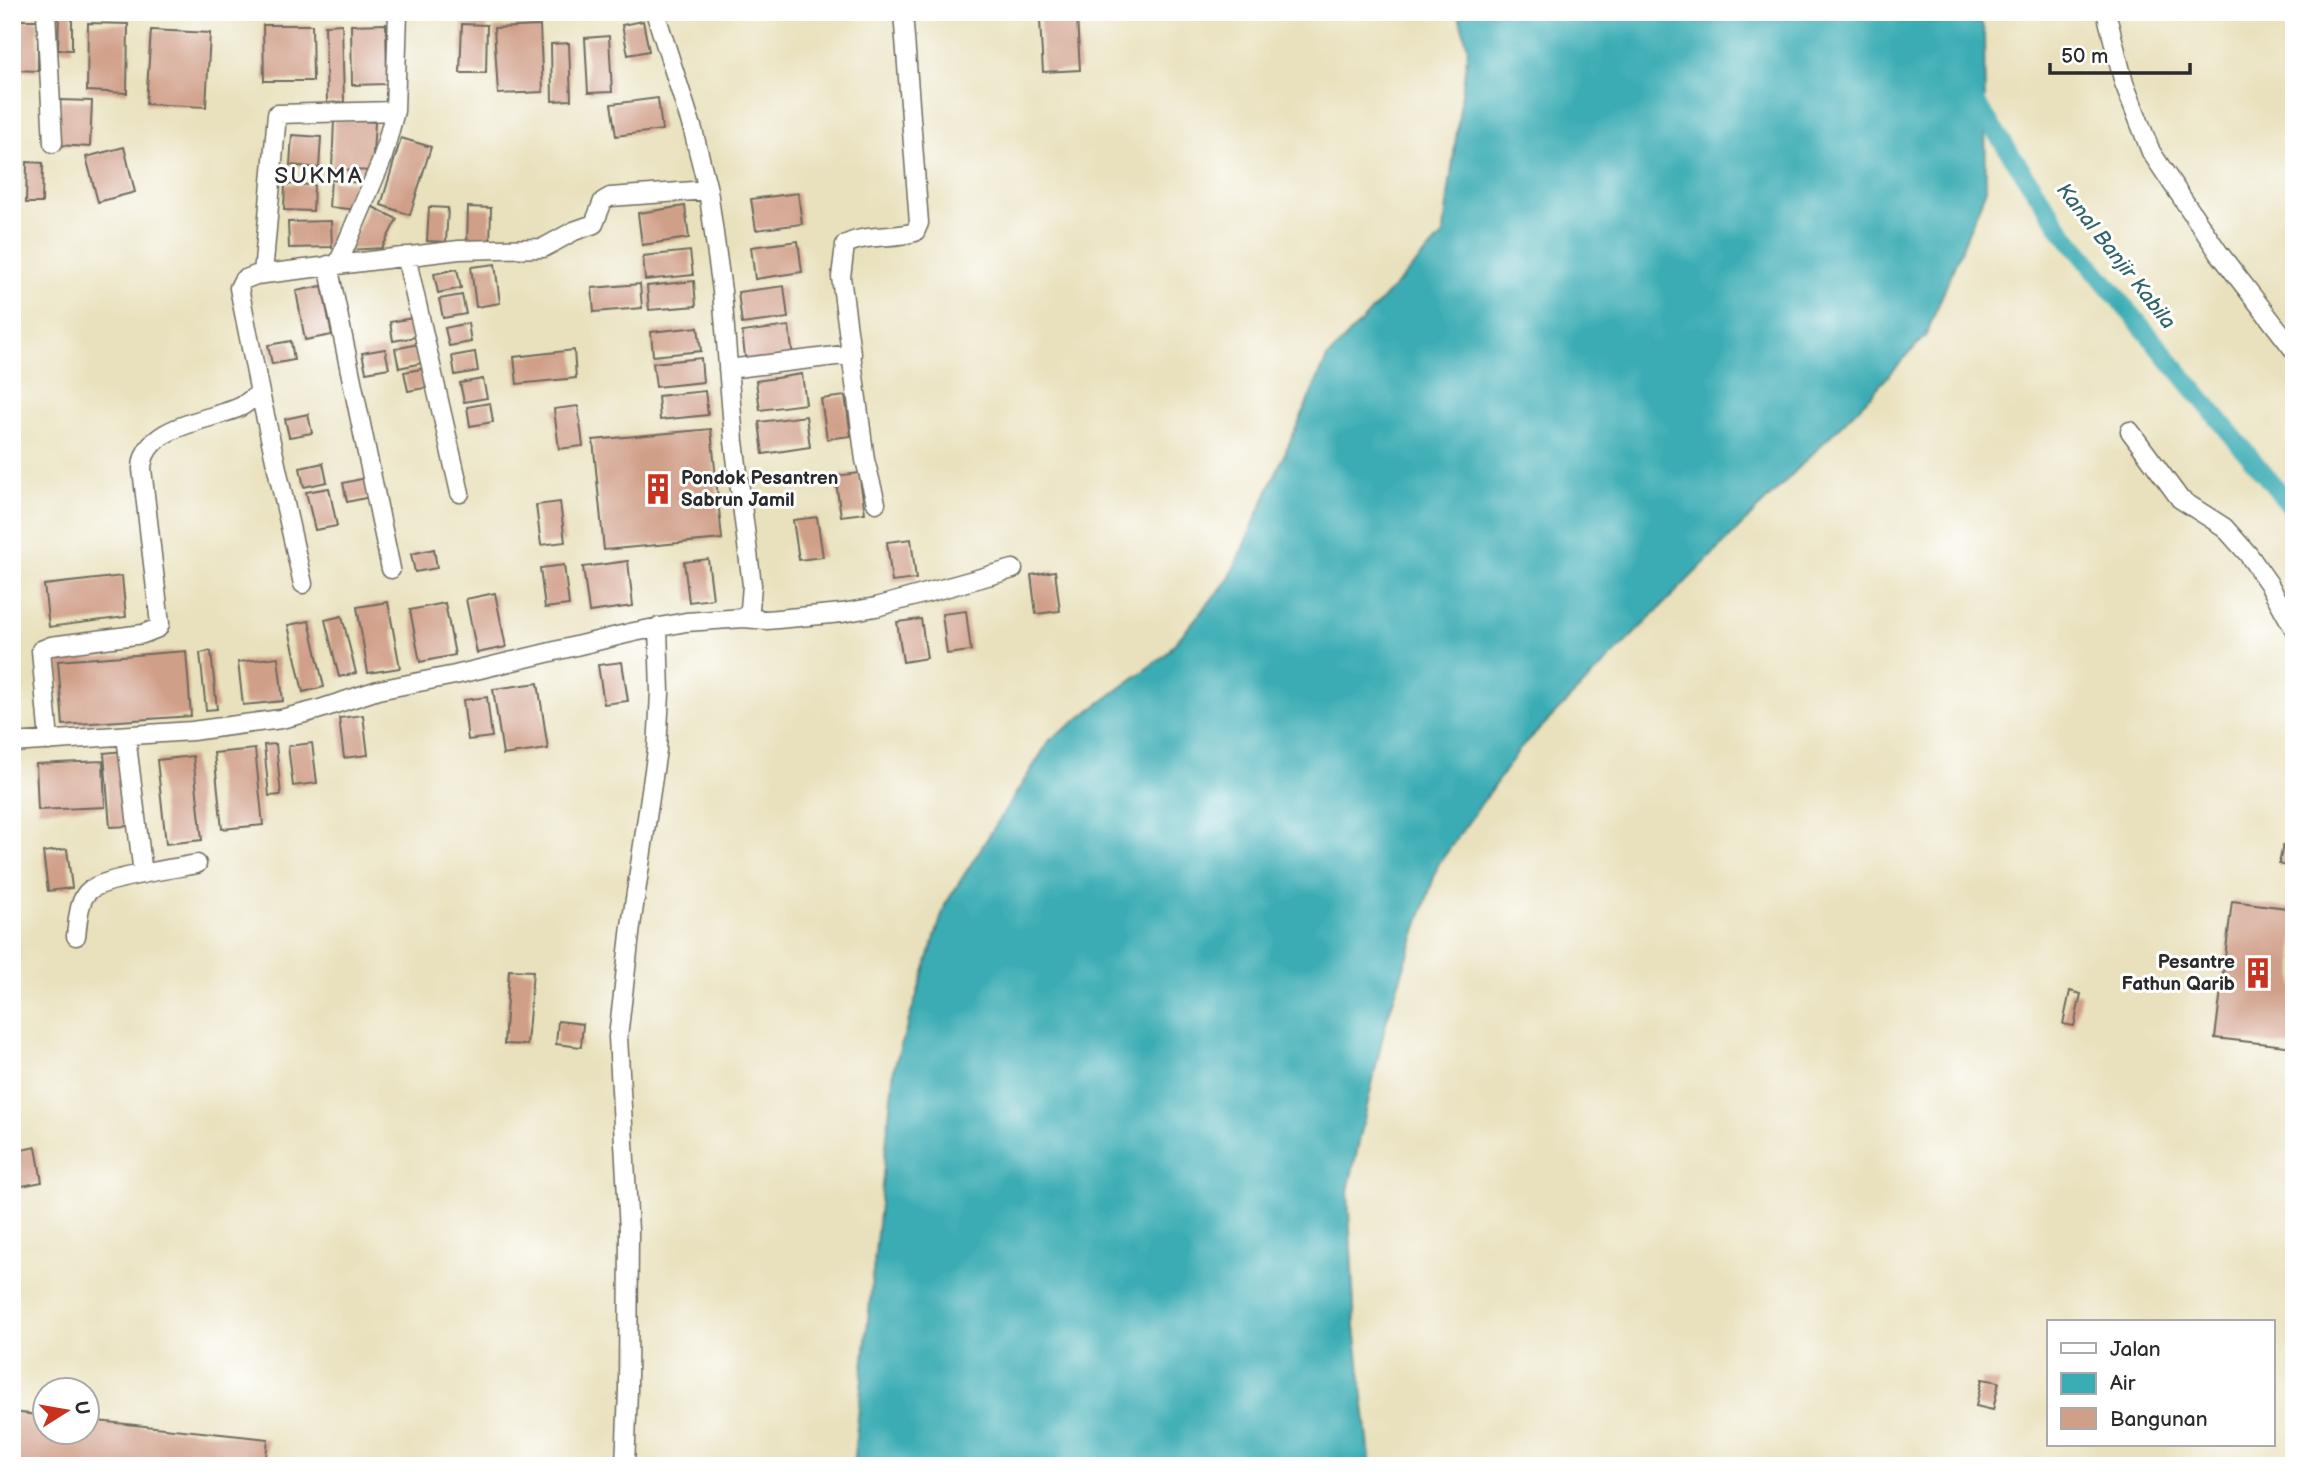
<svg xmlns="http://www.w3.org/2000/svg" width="2306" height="1478" font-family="'Balsamiq Sans',sans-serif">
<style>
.water{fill:#3aacb4;stroke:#326c70;stroke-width:2}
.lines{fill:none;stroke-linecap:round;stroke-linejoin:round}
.canal{stroke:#3aacb4;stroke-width:19}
.building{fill:#d09f88}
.minor-casing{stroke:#6e6b5e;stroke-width:21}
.minor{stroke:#fff;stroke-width:18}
.labels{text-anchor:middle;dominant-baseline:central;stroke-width:6;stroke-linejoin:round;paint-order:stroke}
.poi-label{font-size:19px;font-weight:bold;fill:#2b2b2b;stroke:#fff;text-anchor:start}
.water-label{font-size:21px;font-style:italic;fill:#326569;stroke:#fff}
.quarter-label{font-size:23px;letter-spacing:2px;fill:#2b2b2b;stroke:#fff}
</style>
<rect width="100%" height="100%" fill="#fff"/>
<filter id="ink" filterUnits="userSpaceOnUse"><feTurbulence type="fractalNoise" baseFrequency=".0143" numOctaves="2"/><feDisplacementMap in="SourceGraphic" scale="14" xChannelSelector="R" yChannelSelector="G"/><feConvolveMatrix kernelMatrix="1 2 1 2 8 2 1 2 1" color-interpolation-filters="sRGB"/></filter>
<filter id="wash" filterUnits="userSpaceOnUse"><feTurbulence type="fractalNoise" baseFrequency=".00686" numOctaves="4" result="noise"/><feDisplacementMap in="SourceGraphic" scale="28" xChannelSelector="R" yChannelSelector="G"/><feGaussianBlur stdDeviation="1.57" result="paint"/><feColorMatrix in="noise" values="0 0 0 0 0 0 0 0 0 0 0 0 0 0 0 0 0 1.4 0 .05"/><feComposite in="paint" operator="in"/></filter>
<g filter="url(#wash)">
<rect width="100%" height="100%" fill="#e9e1bd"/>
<path class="water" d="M1458 12H1978L1984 31 1986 189 1926 335 1869 397 1520 749 1438 865 1386 1022 1348 1191 1355 1327 1371 1466H853L894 1068 945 905 1050 740 1165 655 1229 579 1327 358 1443 235 1468 48Z"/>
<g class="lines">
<path class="canal" d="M1970 94 2064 233 2294 510"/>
</g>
<g id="blocks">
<path class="building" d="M59 12H72V50H58Z
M1077 18 1080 70 1043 72 1040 20Z
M15 20H38V71L15 70Z
M643 21 649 51 628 55 622 25Z
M88 23 128 24 127 93 87 91Z
M342 24 344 102 327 103 325 25Z
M386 24 387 84 352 85 351 25Z
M462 24 487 25 486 73H460Z
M263 25H312L313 81H264Z
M540 26 543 92 498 94 494 28Z
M151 30 210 33 206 107 146 104Z
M609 36 612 92 588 93 585 38Z
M569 43 571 100 552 101 551 44Z
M658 98 662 130 616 136 611 104Z
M60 100 92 101 90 147 58 145Z
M12 119H15L18 146 12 147Z
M334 120 375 122 372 171 332 169Z
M292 135 321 137 319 168 290 165Z
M401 138 431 147 410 215 381 205Z
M124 147 135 192 98 202 86 157Z
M27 162 43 163 42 203H26Z
M331 180 361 183 359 210 329 207Z
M285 184 314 185 313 211 284 210Z
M798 193 802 224 756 230 751 199Z
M369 205 397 219 382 248 349 250Z
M685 206 689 238 642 245 638 213Z
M429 207 448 208 446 242 427 241Z
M468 207 491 208 490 246 467 245Z
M331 221 332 247 289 248 288 222Z
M798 241 802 272 755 279 751 247Z
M690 251 693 275 645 280 643 256Z
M495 264 500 303 476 307 471 267Z
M457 269 461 288 438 293 434 274Z
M694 281 696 306 649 310 647 286Z
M640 284 642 308 594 312 592 288Z
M322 286 332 335 305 340 296 291Z
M784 286 788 318 742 324 738 292Z
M462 295 466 314 443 318 439 299Z
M413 318 416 337 393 341 390 322Z
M468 323 471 342 449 346 445 328Z
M789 326 793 358 746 364 742 332Z
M698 327 701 351 653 356 651 332Z
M291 341 294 360 272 364 268 345Z
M418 344 422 363 399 368 395 349Z
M385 349 389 368 366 372 362 353Z
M574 350 576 378 517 384 514 357Z
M475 352 478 371 455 375 452 356Z
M701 358 703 382 656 387 653 363Z
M427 368 430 387 408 391 404 372Z
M802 374 806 404 760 410 756 381Z
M483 379 487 398 464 402 460 383Z
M705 391 708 415 660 420 658 396Z
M845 396 851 436 827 439 821 399Z
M490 403 493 422 470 426 467 407Z
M578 406 583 446 559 449 554 409Z
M308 414 312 433 289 437 285 419Z
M806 416 810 447 763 454 759 422Z
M711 429 722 539 604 550 593 440Z
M323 463 327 482 304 487 300 468Z
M859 473 865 513 841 516 835 476Z
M366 478 370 497 347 502 343 483Z
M329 488 337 526 315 530 306 492Z
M560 502 565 542 541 545 536 505Z
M817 517 823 557 799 560 793 520Z
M911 539 916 579 892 582 887 542Z
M434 549 437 568 415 572 411 554Z
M708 559 713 599 689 602 684 562Z
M628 561 633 606 589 612 583 567Z
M564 565 569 605 545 608 540 568Z
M1055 571 1060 611 1036 614 1031 575Z
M122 576 126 617 49 627 44 585Z
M495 593 506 647 477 653 466 599Z
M388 602 400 668 368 673 357 607Z
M445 603 455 655 420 662 410 610Z
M966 611 971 651 947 654 942 614Z
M342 616 356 673 339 677 325 620Z
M921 619 927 658 903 662 897 622Z
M309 621 324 687 303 692 288 625Z
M186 651 191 716 63 725 58 661Z
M211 651 217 709 206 710 200 653Z
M278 657 283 701 243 705 238 662Z
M622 662 628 701 604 704 598 665Z
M538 683 548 749 503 755 493 689Z
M487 697 492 737 468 740 463 700Z
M363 715 368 755 344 758 339 718Z
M312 743 317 783 293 786 288 746Z
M276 744 281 795 269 796 264 745Z
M255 749 263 825 222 829 214 753Z
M124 751 130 826 110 827 104 753Z
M193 756 202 840 166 844 157 760Z
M103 761 105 807 38 810 36 764Z
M2283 845 2294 847V868L2279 864Z
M67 849 72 888 48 891 43 852Z
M2232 901 2294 909V1047L2215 1038Z
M509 970 533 971 527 1045 504 1044Z
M2070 991 2081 994 2074 1026 2063 1024Z
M558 1021 583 1024 581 1047 556 1044Z
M36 1147 42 1182 12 1188V1152Z
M1982 1379 1999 1382 1993 1410 1976 1406Z
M12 1412 46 1416V1432H88V1420L268 1439 265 1466H12Z"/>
</g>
</g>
<g filter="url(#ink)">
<use href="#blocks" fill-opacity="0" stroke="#6e6b5e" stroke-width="2"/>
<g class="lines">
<defs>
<path id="minor" d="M46 12 53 143
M2106 12 2124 83 2151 152 2219 253 2294 350
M406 256 460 493
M338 264 382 160 395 111 398 12
M328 265 391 569
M263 274 277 114 395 111
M728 369 852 354
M260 393 303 584
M2130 431 2180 499 2224 527 2248 554 2269 584 2294 629
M876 503 865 460 841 277 845 245C861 234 894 239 915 232L919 223 903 12
M744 618 767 620 842 613 876 607 1013 569
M126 736 143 874
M49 741 41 650 51 646 143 634 158 628 160 624 142 469C143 424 212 421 242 406 248 402 254 397 260 393L239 288 243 280 256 275 459 250 543 248 574 231 594 224 603 201 610 197 708 190
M12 743 192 731 281 719 317 710 378 690 455 675 634 632 686 622 744 618 750 609 752 585 734 441 722 291 708 190 693 130 655 12
M76 936C78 922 78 899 90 890 105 878 175 868 197 864
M625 1466 628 1390 629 1231 618 1037 631 926 657 750 660 693 658 627"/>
</defs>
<use href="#minor" class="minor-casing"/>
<use href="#minor" class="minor"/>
</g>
</g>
<defs>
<symbol id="building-bare" viewBox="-9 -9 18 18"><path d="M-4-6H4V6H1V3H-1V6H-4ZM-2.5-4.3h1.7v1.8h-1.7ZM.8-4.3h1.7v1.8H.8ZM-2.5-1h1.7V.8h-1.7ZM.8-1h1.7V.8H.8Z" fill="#c8321e" stroke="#fff" stroke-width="2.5" paint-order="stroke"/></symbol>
</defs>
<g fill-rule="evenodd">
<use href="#building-bare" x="636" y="467" width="44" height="44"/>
<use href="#building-bare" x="2236" y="951" width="44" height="44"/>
</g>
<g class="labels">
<g class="poi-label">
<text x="681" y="478">Pondok Pesantren<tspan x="681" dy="22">Sabrun Jamil</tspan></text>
<text x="2235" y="962" text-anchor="end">Pesantre<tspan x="2235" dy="22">Fathun Qarib</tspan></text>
</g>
<g class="water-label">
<text transform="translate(2116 256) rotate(52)">Kanal Banjir Kabila</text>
</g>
<g class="quarter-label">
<text x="319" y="176">SUKMA</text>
</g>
</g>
<rect width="2306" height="1478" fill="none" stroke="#fff" stroke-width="42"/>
<rect x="2047" y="1320" width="228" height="126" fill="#ffffff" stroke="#aaaaaa" stroke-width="2"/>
<rect x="2061" y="1343" width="35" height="10" fill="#ffffff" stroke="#aaaaaa" stroke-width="2"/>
<text x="2110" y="1356" font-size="21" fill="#2b2b2b">Jalan</text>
<rect x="2061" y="1373" width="35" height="21" fill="#3aacb4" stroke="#aaaaaa" stroke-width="2"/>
<text x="2110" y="1390" font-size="21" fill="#2b2b2b">Air</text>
<rect x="2061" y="1408" width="35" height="21" fill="#d09f88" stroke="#aaaaaa" stroke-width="2"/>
<text x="2110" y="1426" font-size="21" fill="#2b2b2b">Bangunan</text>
<g transform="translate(66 1411) rotate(79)"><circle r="33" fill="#ffffff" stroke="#aaaaaa" stroke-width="2"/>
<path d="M0-5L12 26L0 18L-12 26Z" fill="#c8321e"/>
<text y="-10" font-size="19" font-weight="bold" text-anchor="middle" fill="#2b2b2b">U</text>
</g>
<path d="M2050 63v10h140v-10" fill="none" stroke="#2b2b2b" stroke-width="3.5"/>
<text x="2061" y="63" font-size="21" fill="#2b2b2b" stroke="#ffffff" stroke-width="5" paint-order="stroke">50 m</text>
</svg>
